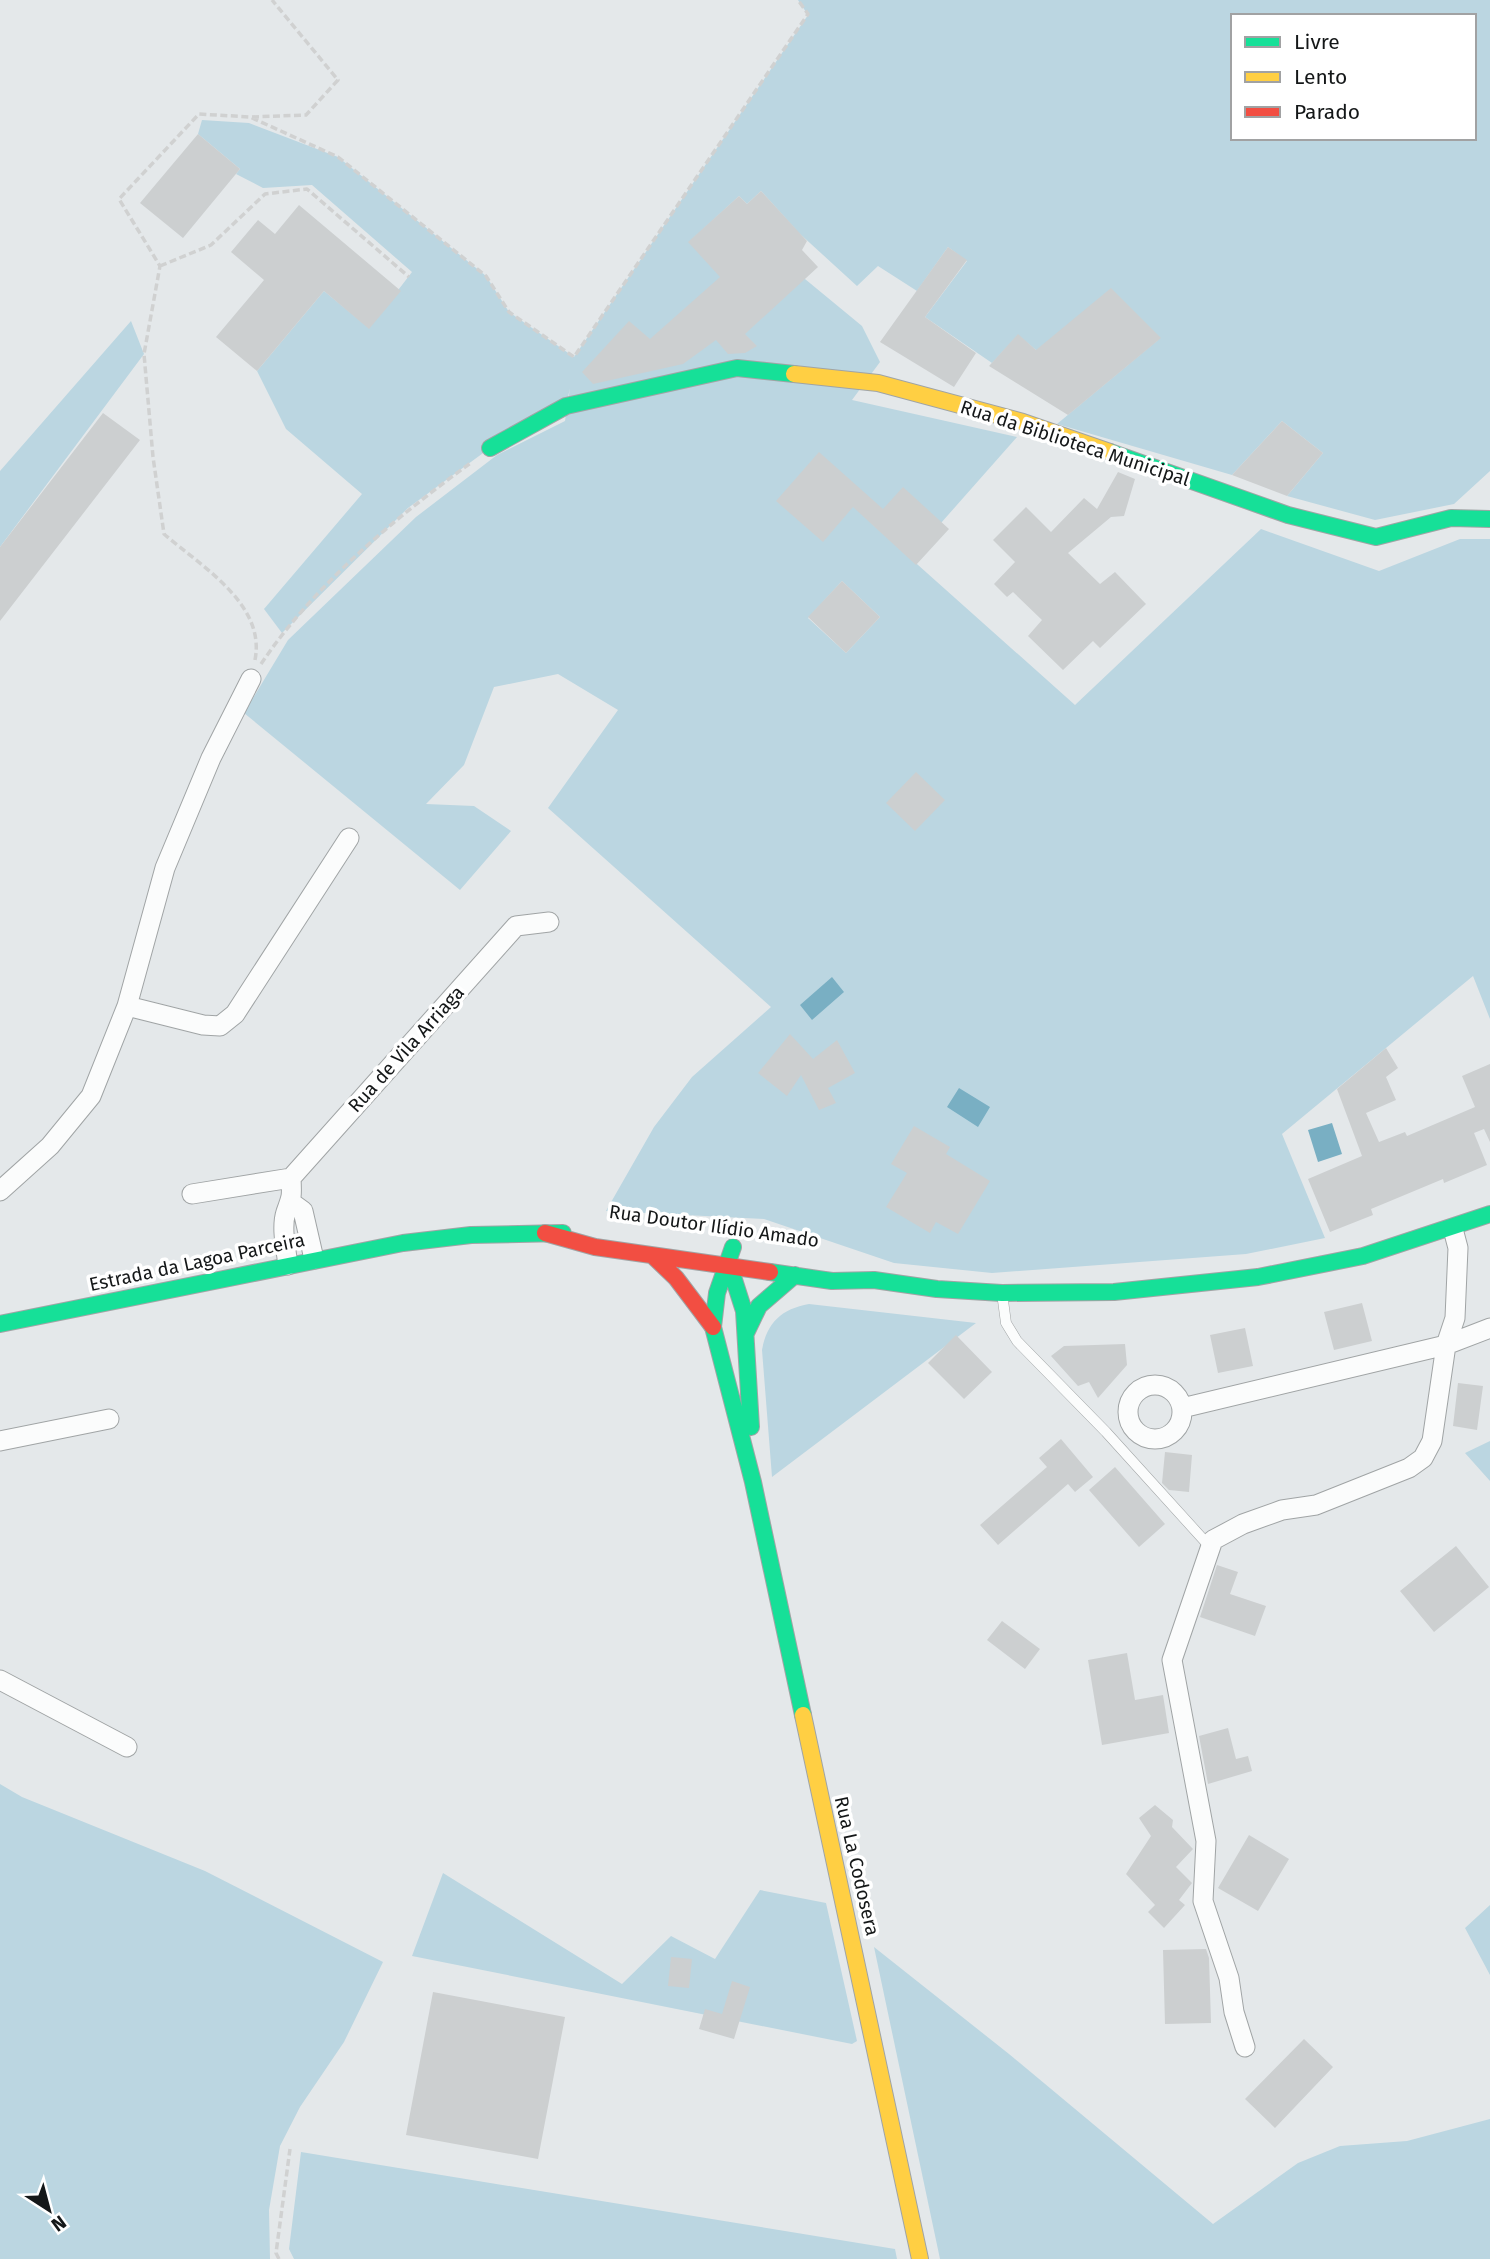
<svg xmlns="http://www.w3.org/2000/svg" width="1490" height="2259" font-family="'Fira Sans',sans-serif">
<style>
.green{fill:#bbd6e1;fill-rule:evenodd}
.water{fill:#79afc3}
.building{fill:#cccfd0}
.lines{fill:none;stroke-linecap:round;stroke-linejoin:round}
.lane-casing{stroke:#a0a4a5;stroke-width:11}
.street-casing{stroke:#a0a4a5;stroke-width:21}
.fast-casing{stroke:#a0a4a5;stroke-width:18}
.slow-casing{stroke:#a0a4a5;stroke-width:18}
.jam-casing{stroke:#a0a4a5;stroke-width:18}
.path{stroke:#d0d1d1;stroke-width:3.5;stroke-dasharray:7 3.5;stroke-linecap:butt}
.lane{stroke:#fbfcfc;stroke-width:10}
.street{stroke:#fbfcfc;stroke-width:19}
.fast{stroke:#16e098;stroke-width:16}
.slow{stroke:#ffcf43;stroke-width:16}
.jam{stroke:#f24e42;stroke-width:16}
.labels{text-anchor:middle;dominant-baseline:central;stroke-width:7;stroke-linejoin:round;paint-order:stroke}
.street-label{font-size:19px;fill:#141718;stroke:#fff}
</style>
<rect width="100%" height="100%" fill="#e4e8ea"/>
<path class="green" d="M798 0H1490V471L1454 504 1375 520 1287 496 1323 453 1282 421 1232 475 1057 424 1158 340 1036 350 1018 335 992 363 925 317 967 261 948 247 917 291 878 266 857 286 799 233 761 191 747 204 739 196 689 242 805 279 862 326 880 362 852 400 1017 437 941 523H871L1075 705 1261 529 1379 571 1460 539H1490V1019L1473 976 1282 1134 1325 1238 1246 1254 992 1273 894 1263 764 1219 606 1211 654 1127 692 1077 771 1007 548 808 618 710 558 674 494 687 464 765 426 804 474 806 511 831 460 890 244 713 288 640 416 517 497 455 565 421 570 388 566 406 490 448 408 508 282 633 264 609 362 494 286 429 257 371 324 291 369 328 412 272 312 185 263 188 236 174 240 169 198 134 202 120 249 123 338 157 486 276 509 312 574 357 808 15ZM1233 16H1474V138H1233ZM842 581 880 617 846 653 808 618Z
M131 321 144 354 0 547V471Z
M809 1304 976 1323 772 1477 762 1350C767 1322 782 1309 809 1304Z
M1490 1441V1481L1465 1453Z
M0 1784 22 1797 205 1871 383 1962 344 2042 300 2107 280 2146 269 2210 270 2259H0Z
M443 1873 622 1984 671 1936 715 1959 760 1890 826 1903 857 2041 852 2044 412 1956Z
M1490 1905V1975L1465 1928Z
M874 1947 1009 2054 1213 2224 1298 2163 1340 2146 1407 2141 1490 2119V2259H940Z
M301 2152 895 2249 897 2259H294L289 2249Z"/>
<path class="water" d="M832 977 844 992 812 1020 800 1005Z
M959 1088 990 1107 978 1127 947 1107Z
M1332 1123 1342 1154 1318 1162 1308 1130Z"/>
<path class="building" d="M198 134 240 169 183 238 140 203Z
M761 191 807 241 802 250 818 267 745 334 757 346 745 353 728 354 716 340 683 364 593 384 582 372 629 321 650 339 720 277 688 242 739 196 747 204Z
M299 205 401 291 369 329 324 291 257 371 216 337 264 280 231 252 258 220 275 234Z
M948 247 967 260 925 317 976 353 954 387 880 342Z
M1111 288 1161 338 1068 415 989 366 1018 334 1036 350Z
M103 413 140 440 0 621V547Z
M1282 421 1323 453 1287 496 1232 475Z
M819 452 883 509 903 487 949 529 916 565 853 507 823 542 776 501Z
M1118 472 1135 479 1124 516 1111 517 1068 553 1100 584 1115 572 1146 604 1100 648 1093 641 1063 670 1028 636 1042 620 1013 592 1007 597 994 584 1015 562 993 540 1026 507 1051 532 1084 498 1097 509Z
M842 581 880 617 846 653 808 617Z
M916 772 945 800 915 831 886 803Z
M790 1034 813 1059 837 1040 855 1073 828 1088 836 1103 819 1110 801 1075 787 1096 758 1073Z
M1386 1048 1398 1068 1386 1077 1396 1100 1366 1113 1379 1142 1405 1132 1407 1136 1475 1107 1462 1076 1490 1064V1142L1484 1129 1474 1133 1487 1165 1444 1183 1443 1179 1371 1209 1373 1215 1330 1232 1308 1179 1362 1156 1337 1089Z
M914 1126 950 1147 946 1154 990 1181 958 1234 936 1222 930 1233 886 1207 907 1173 891 1164Z
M1362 1303 1372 1341 1334 1350 1324 1312Z
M1245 1328 1253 1366 1218 1373 1210 1335Z
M956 1335 992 1372 964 1399 928 1363Z
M1125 1344 1127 1365 1098 1398 1089 1382 1078 1386 1051 1356 1064 1346Z
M1458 1383 1483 1386 1477 1430 1453 1426Z
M1061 1439 1093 1477 1075 1492 1068 1484 998 1545 980 1525 1047 1467 1039 1458Z
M1165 1452 1192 1455 1189 1492 1169 1490 1162 1483Z
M1115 1467 1165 1524 1139 1547 1089 1490Z
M1456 1546 1489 1587 1434 1632 1400 1591Z
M1217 1565 1238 1572 1230 1594 1266 1606 1255 1636 1200 1617Z
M1002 1621 1040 1649 1025 1669 987 1640Z
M1127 1653 1135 1700 1163 1695 1169 1733 1102 1745 1088 1660Z
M1228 1728 1236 1759 1248 1756 1252 1771 1208 1784 1199 1736Z
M1155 1805 1173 1820 1172 1827 1193 1849 1176 1867 1192 1883 1179 1900 1185 1905 1164 1928 1148 1912 1155 1905 1126 1874 1151 1836 1139 1818Z
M1249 1835 1289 1859 1258 1911 1218 1888Z
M1206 1949 1209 1958 1211 2023 1165 2024 1163 1950Z
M671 1957 692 1959 689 1988 668 1986Z
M732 1981 750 1987 734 2039 699 2029 705 2009 722 2014Z
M433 1992 565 2017 538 2159 406 2135Z
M1304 2039 1333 2067 1275 2128 1245 2099Z"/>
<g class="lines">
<defs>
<path id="lane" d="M1002 1293 1006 1323 1017 1341 1106 1432 1211 1548"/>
<path id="street" d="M127 1006 203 1025 220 1026 235 1014 349 838
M0 1191 50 1146 91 1096 127 1006 165 868 211 758 251 679
M192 1194 291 1178
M292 1203 303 1211 314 1259
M288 1265C286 1249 281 1227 286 1212 292 1196 292 1196 291 1178L516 926 549 922
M1128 1412a27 27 0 1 1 54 0a27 27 0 1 1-54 0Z
M1182 1408 1446 1345 1490 1328
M0 1441 109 1419
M0 1680 127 1747
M1245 2047 1234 2012 1229 1978 1203 1901 1206 1841 1172 1660 1213 1540 1243 1524 1282 1510 1316 1505 1409 1468 1423 1458 1432 1441 1446 1345 1455 1318 1458 1248 1453 1229"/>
<path id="fast" d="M490 448 566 406 737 368 794 374
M1110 452 1288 515 1376 537 1451 518 1490 519
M733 1247 717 1293 713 1327 753 1482 803 1715
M729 1264 744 1311 751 1427
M770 1272 832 1281 874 1280 937 1289 1002 1293 1114 1292 1258 1277 1363 1256 1490 1214
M0 1324 403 1243 471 1235 563 1233
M746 1333 759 1306 795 1275"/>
<path id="slow" d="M794 374 878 383 1023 422 1110 452
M803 1715 920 2259"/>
<path id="jam" d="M545 1233 595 1247 770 1272
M652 1255 676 1278 713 1327"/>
</defs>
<use href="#lane" class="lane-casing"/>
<use href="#street" class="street-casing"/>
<use href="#fast" class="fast-casing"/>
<use href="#slow" class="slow-casing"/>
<use href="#jam" class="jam-casing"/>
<path class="path" d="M252 117 306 115 338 80 272 0
M160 266 211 245 265 194 307 189 409 277
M255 660C266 604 202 567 164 534L153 457 144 354 160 266 119 199 199 114 250 117 338 157 486 276 509 312 574 357 808 14 798 0
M261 664C314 585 396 517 472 462
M279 2259 276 2253 290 2149"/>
<use href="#lane" class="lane"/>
<use href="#street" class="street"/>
<use href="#fast" class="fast"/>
<use href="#slow" class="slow"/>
<use href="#jam" class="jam"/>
</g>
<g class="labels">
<g class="street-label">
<text transform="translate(1075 443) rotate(18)">Rua da Biblioteca Municipal</text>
<text transform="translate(406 1049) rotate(-48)">Rua de Vila Arriaga</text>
<text transform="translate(714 1226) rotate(8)">Rua Doutor Ilídio Amado</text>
<text transform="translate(197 1262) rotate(-12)">Estrada da Lagoa Parceira</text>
<text transform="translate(857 1866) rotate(77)">Rua La Codosera</text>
</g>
</g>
<rect x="1231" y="14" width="245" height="126" fill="#ffffff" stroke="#a1a2a3" stroke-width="2"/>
<rect x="1245" y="37" width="35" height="10" fill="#16e098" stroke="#a1a2a3" stroke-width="2"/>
<text x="1294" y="49" font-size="21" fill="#141718">Livre</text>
<rect x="1245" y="72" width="35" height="10" fill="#ffcf43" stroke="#a1a2a3" stroke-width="2"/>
<text x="1294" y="84" font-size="21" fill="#141718">Lento</text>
<rect x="1245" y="107" width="35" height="10" fill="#f24e42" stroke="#a1a2a3" stroke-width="2"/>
<text x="1294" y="119" font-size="21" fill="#141718">Parado</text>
<g transform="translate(49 2210) rotate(144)" stroke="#ffffff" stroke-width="5" paint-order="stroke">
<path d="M0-5L12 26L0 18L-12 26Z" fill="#141718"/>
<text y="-10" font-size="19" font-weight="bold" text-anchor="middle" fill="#141718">N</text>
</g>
</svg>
